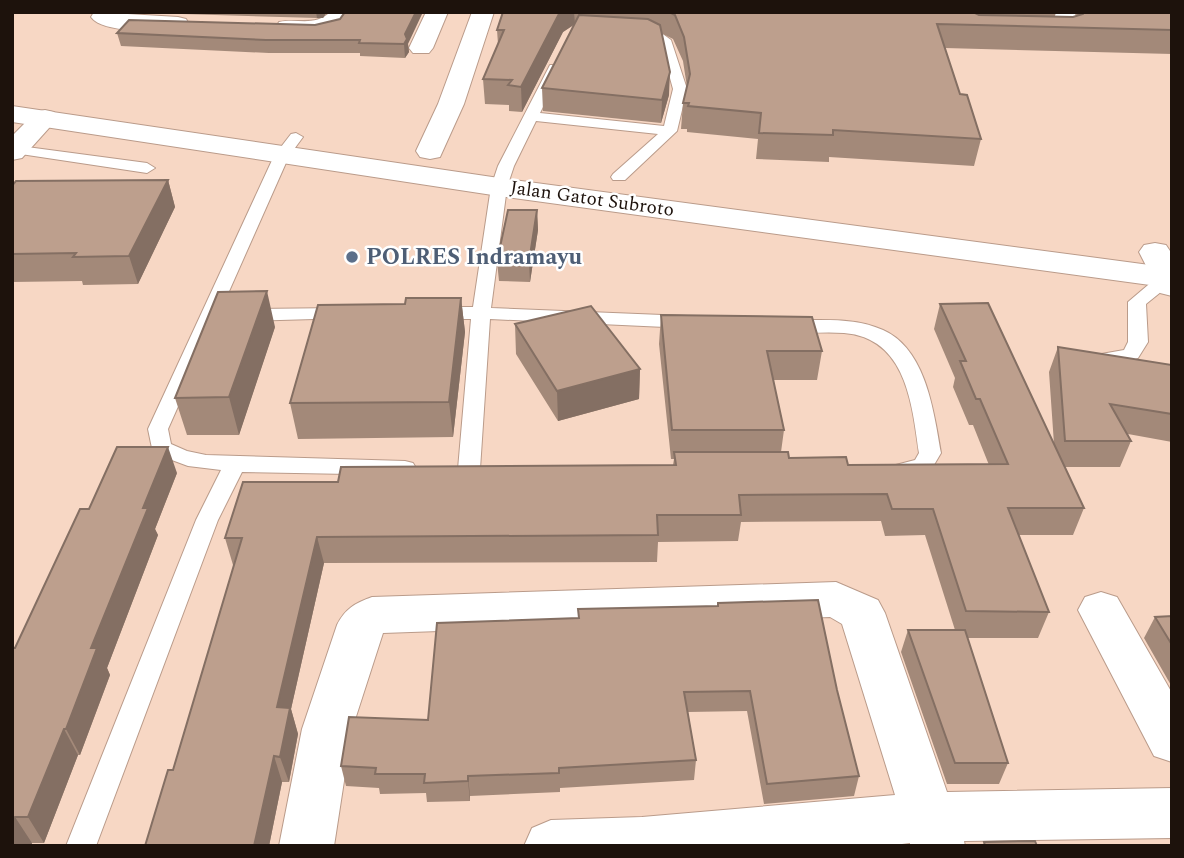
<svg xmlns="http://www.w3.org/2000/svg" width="1184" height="858" font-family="Spectral,serif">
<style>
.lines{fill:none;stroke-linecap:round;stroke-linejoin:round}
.lane-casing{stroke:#ba9b8a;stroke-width:2}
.street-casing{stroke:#ba9b8a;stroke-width:2}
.secondary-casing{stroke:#ba9b8a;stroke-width:2}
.lane{fill:#fff;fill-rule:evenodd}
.street{fill:#fff;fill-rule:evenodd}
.secondary{fill:#fff;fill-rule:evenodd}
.wall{fill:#a38979}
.shaded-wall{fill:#846f63}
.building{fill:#bd9f8d;stroke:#846f63;stroke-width:2}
.service-dot{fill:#5c6f8a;stroke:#fff;stroke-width:2.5}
.labels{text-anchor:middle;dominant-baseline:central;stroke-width:5;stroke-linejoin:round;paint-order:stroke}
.far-street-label{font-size:19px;fill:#1d120c;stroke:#fff}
.service-label{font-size:23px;font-weight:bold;fill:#4e5e75;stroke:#fff;text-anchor:start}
</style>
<rect width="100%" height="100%" fill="#f7d7c4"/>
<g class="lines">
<defs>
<path id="lane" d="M637 29 660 32 671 40 687 89 677 131 625 180H613L611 177 613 174 658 134 536 121 514 166 507 187 491 308 687 316 696 322 687 328 490 319 480 469 477 474 469 476 461 474 458 469 471 319H434L425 313 434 307H473L491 187 498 166 550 65H560L562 68 540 113 664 126 673 89 661 45 653 38 633 36V30Z
M296 133 303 137 289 156 168 429 171 444 187 451 206 455 405 461 413 463 416 468 413 473 405 475 242 472 218 520 96 846H66L196 520 221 470 188 466 153 453 148 429 274 156 291 134Z
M12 145 147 163 155 168 147 173 14 153Z
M1167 273 1172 274V283L1146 304 1148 342 1138 358 1117 365 1090 364 1087 360 1090 356 1124 350 1128 342V302L1161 274Z
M342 308 349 310 351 314 349 318 245 321 236 315 245 309Z
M786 320C817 321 853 316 883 330 926 349 934 412 941 453L931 470 896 480 888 477 885 472 888 467 915 460 919 453C912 403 906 338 844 333 823 331 800 335 779 330L777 326Z"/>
<path id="street" d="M94 12 178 17 186 19 189 24 186 29 178 31C157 30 103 34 91 17Z
M330 12H353C335 37 307 39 279 32L276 27 279 22C298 18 315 27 330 12Z
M426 12H448L433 48 429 53H413L409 48Z
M472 12H494L464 104 440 157 430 159 420 157 416 151 438 104Z
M950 12H972L978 22 1058 24 1052 12H1074L1081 26 1074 36 1066 38 974 36 958 30Z
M45 110 54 112 58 118 22 158 12 160V136L36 112Z
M1155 243 1166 245 1172 254V296L1160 293 1139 252 1144 245Z
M836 582 878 600 885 613 947 792 1172 788V838L964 841 965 846H910V843L886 846H524L532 828 551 820 642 817 895 795 842 624 830 617 383 633 352 729 334 846H279L302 729 337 625C345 609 355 603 372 597Z
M1101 592 1117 597 1172 693V762L1154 756 1078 610 1085 597Z"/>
<path id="secondary" d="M12 106 499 178 1172 268V288L499 196 12 122Z"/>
</defs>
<use href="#lane" class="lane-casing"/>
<use href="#street" class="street-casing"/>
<use href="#secondary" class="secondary-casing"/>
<use href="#lane" class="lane"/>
<use href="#street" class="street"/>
<use href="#secondary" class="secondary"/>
</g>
<path class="wall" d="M149 12H327L323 18H317L149 13Z
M503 12H1056L1055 16 1073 17 1077 16 1075 12H1172V54L945 48 960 94 981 139 974 166 829 157V162L756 159 758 139 687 132V129H681L683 103 687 87 683 61 673 39 661 33 669 95 661 123 543 111 542 88 575 24 563 32 522 112 509 111V105L485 104 483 79 498 44 497 30Z
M340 19 408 44 409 52 405 58 360 56V53H269L121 46 117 33 315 25Z
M168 180 175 207 138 284 83 285 82 281 12 282V186Z
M537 210 538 230 530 282 499 281 497 261Z
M461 298 465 332 453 437 298 439 290 403 405 304Z
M940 304 1054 444 1049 372 1058 347 1172 365V442L1128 434 1131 441 1120 467H1064L1084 508 1073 535H1019L1049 612 1038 638H967L1008 763 999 784H947L901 652 908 630H955L925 535 885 536 881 521 741 522 738 541 658 542 657 562 324 563 291 709 298 734 289 782H282L269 846H145L173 770 234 565H233L225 538 338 482 673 465 674 459H671L659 344 661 315 822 351 817 380H773L784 430 781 452 789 458 848 465H989L973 425H969L953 387 955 378 934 329Z
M515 324 640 369 639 399 558 421 516 354Z
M275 327 239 435H187L175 398Z
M177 473 155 529 158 535 107 668 110 675 80 755H78L44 843H32L31 846H12L15 648 89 509Z
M1172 616V687L1144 638 1155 617Z
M437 623 837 690 859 776 854 796 764 804 747 711 688 712 696 760 694 780 560 788V792L470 796V801L427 802 426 793 380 794 379 788 346 786 341 766 428 720Z"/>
<path class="shaded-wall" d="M316 12H327L323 18H317Z
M416 12H423L408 44 409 52 405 58 404 44 405 34Z
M560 12H574L575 24 563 32 522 112 521 87Z
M670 72 669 95 661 123 662 100Z
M168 180 175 207 138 284 129 256Z
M537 210 538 230 530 282 529 262Z
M267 291 275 327 239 435 229 397Z
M461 298 465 332 453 437 449 402Z
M640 369 639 399 558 421 557 391Z
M168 447 177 473 155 529 158 535 107 668 110 675 80 755 66 729 91 648 143 508Z
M317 537 324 563 291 709 298 734 289 782 280 757 277 707Z
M64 729 78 755 44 843 28 817Z
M274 756 282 782 269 846H254Z
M468 776 470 796V801L468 781Z
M15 817 32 843 31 846H12V824Z"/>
<path class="building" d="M345 12H416L405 34 407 39 404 44 359 43 360 40H266L117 33 129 20 315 25 340 19Z
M503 12H560L521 87 508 85 512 80 483 79 504 30H497Z
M669 12H973L979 15 1073 17 1083 14 1084 12H1172V30L937 24 960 94 967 95 981 139 833 130V135L759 133 761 113 688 106 689 103H683L690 74 684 37 675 15Z
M579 15 648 19 660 25 670 72 662 100 542 88Z
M168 180 129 256 73 257 76 253 12 254V186L16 181Z
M508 210H537L529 262 497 261Z
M267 291 229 397 175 398 218 292Z
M406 298H461L449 402 290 403 318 305 405 304Z
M988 303 1084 508H1008L1049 612 966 611 933 509H892L887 494 739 495 741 515H657L658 535 317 537 277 707 290 708 280 757 274 756 254 846H145L168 770H173L242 538H225L243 482H338L341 467 676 465 674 452H788L789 458 846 457 848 465 1008 464 980 399H976L960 361H966L940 304Z
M591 306 640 369 557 391 515 324Z
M661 315 812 317 822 351H767L784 430H672Z
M1058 347 1172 365V414L1110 404 1131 441H1065Z
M117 447H168L143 508H148L91 648H97L66 729H64L28 817H15L12 824V648H15L80 509H89Z
M818 600 837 690 859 776 767 784 750 691 684 692 696 760 559 768V773L468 776V781L424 783 425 774H375L376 768 341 766 349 717 428 720 437 623 579 618 578 609 718 606V603Z
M1172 616V645L1155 617Z
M908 630H965L1008 763H955Z
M1035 841 1037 846H985L984 842Z"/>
<circle class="service-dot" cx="352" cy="257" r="7"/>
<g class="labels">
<g class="far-street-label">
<text transform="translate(592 199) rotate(8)">Jalan Gatot Subroto</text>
</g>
<g class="service-label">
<text x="366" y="257">POLRES Indramayu</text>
</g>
</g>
<rect width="1184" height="858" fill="none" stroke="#1d120c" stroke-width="28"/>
</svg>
